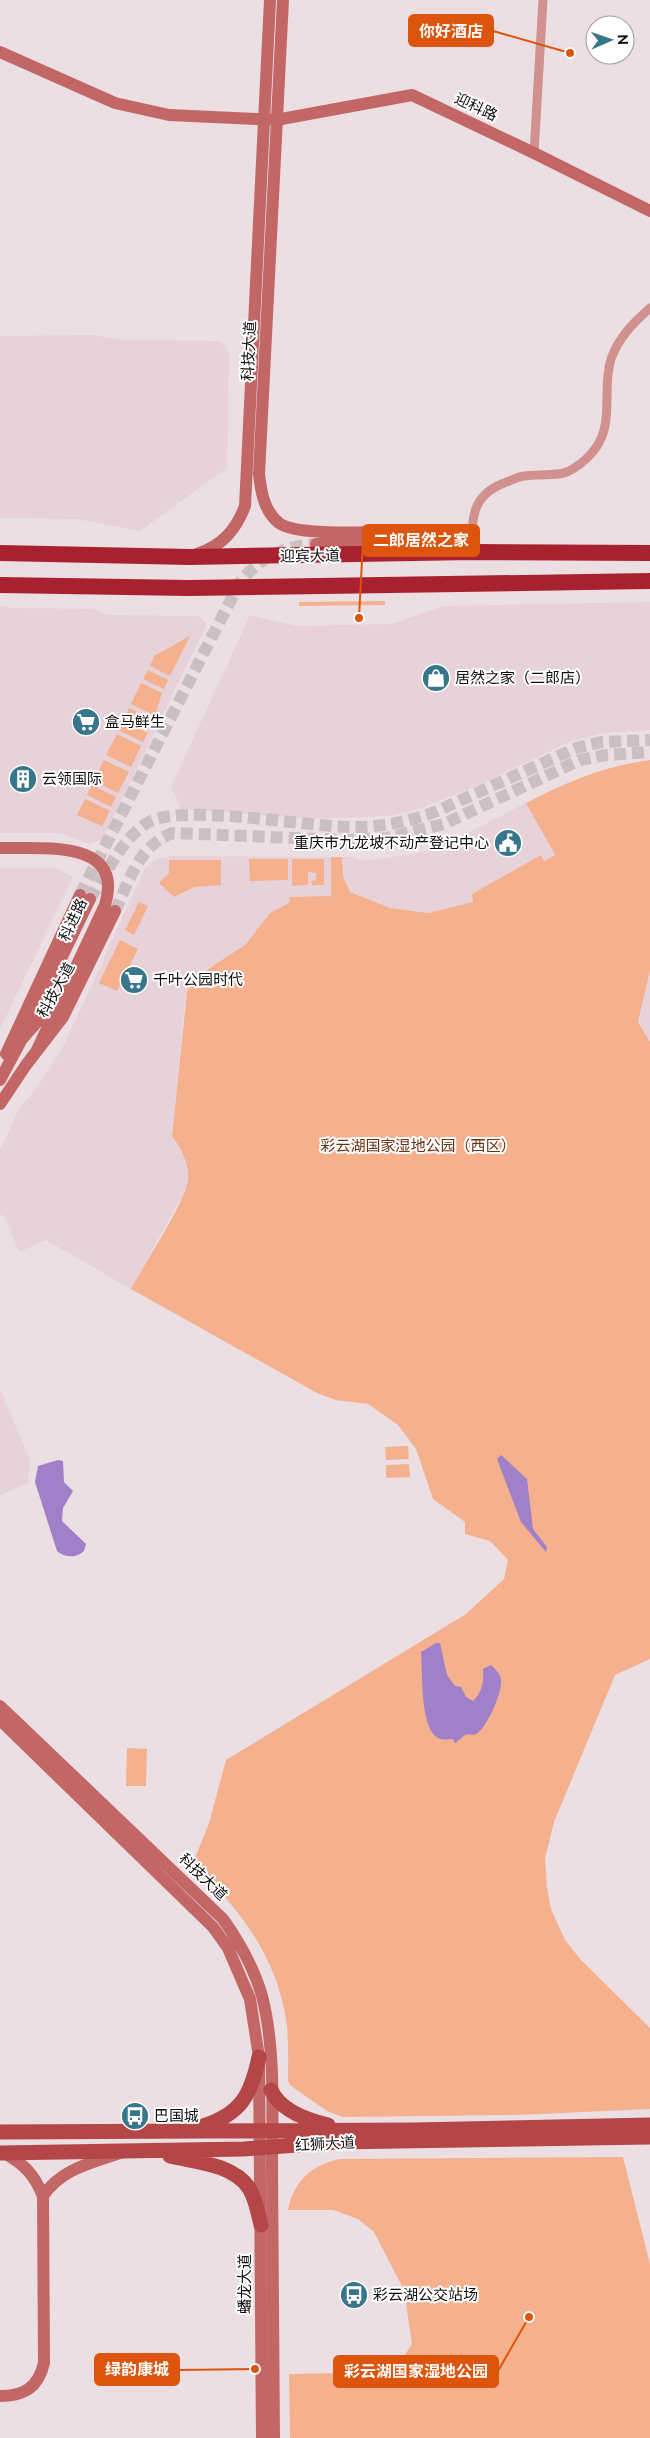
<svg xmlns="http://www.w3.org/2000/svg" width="650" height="2438" font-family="Raleway,'Noto Sans SC',sans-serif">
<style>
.built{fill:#e6d2d8}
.green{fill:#f5b18e}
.water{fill:#9f80c9}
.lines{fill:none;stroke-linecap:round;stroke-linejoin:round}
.secondary-tunnel{stroke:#cac0c3;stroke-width:12;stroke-dasharray:12 6;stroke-linecap:butt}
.street{stroke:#d0918f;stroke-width:9}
.secondary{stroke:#c26766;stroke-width:12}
.primary{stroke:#b54648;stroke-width:15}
.highway{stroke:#a8212e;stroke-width:16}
.labels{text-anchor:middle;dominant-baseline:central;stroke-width:4;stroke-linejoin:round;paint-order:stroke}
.street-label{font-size:15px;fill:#100d0e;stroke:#fff}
.poi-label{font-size:15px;fill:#100d0e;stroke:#fff;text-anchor:start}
.park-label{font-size:15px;fill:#663315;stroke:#fff}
.leader{fill:none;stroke:#dd550c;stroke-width:2}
.callout-dot{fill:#dd550c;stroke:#fff;stroke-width:2}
.callout{fill:#dd550c;stroke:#dd550c;stroke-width:2}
.callout-label{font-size:16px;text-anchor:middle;font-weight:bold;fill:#fff}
</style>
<rect width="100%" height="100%" fill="#ebdfe3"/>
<path class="built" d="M93 335 123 340 220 341 229 353 227 468 140 531 77 519 0 518V336Z
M650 602V730L604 733 572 741 465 791 415 810 390 816 315 819 181 809 171 787 250 615 295 626 391 624 444 606Z
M0 606 14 608 93 609 108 615 198 616 207 624 102 840 89 844 60 833H0Z
M526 803 555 855 544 861 541 856 473 902 428 913 390 908 350 892 343 876 342 857H358V860L378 859 413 854 440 847Z
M171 856 331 857V897L289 903 270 913 245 945 229 957 208 968 191 984 185 1002 172 1136 186 1159 188 1178 186 1189 131 1289 46 1240 19 1252 5 1217 0 1214V1150L19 1109 38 1086 65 1043 145 868 157 859Z
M0 868H56L73 877 0 1029Z
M650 970V1042L638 1022Z
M0 1389 30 1461 28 1483 0 1495Z"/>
<path class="green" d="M385 601V605L299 606V602Z
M190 636 170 676 150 666 154 656Z
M148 670 168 680 164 689 143 679Z
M141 683 162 693 155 716 131 704Z
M129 708 154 720 149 730 124 718Z
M123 721 148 733 143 742 118 730Z
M117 734 141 746 131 767 106 755Z
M104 760 129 772 118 793 94 781Z
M650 760V970L638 1022 650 1042V1659L615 1675 554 1822 545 1859 547 1888 551 1909 565 1940 581 1960 650 2028V2109L517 2115 343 2117 327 2111 291 2086 288 2081C288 2060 289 2039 286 2019 275 1953 238 1908 193 1863L209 1823 226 1760 466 1614 504 1579 508 1560 490 1541 465 1534V1522L433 1499 416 1449 398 1425 368 1404 336 1400 317 1393 131 1289C143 1266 187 1200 188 1179 189 1162 181 1149 172 1136L187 992 196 977 245 945 270 913 289 903 290 897 331 896V857H342L343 876 350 892 390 908 428 913 473 902 472 894 541 855 544 861 555 855 526 803C567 782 604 766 650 760Z
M92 785 116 797 111 807 87 795Z
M85 799 110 811 102 826 77 815Z
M249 859H288V880L250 881Z
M292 859H324V885H312L311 881 316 880V873L308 872V885L292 886Z
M169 860H221V885L194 887 174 897 159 883 169 873Z
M139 902 148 906 134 935 125 930Z
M120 940 138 949 117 991 99 983Z
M408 1446 409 1459 386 1460 385 1447Z
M409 1464 410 1477 386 1478V1465Z
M127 1748 147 1749 146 1786H126Z
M623 2157 650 2264V2438H290L289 2374 394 2372 412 2344 404 2290 374 2232 358 2219 333 2210H288C294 2181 311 2165 340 2159Z"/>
<path class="water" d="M501 1455 527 1479 533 1529 547 1547 546 1552 521 1522 497 1459Z
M58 1460 63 1461 64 1482 73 1491 63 1508 62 1521 86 1544 84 1551C77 1558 65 1558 57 1551L35 1482 38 1466Z
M436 1643H440L447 1675 455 1686 461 1687 466 1697 473 1701C482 1692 484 1682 483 1669L491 1665C496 1670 501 1674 501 1681 502 1693 487 1728 476 1734 472 1736 468 1733 465 1735 462 1737 458 1741 455 1743L453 1739C449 1739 444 1740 441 1739 419 1734 423 1670 421 1652Z"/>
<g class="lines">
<path class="secondary-tunnel" d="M80 895 240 582C261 557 283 546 316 544
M90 899C106 874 121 840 147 823 179 803 304 826 347 827 378 828 409 822 437 811L576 748 602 742 650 740
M115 911C129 881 139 845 173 833L347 840 387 838 444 824 580 760 606 755 650 752"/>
<path class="street" d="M534 153 543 0
M472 552C472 521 470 496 504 483 511 481 518 476 525 476 553 472 562 481 586 459 619 429 600 394 611 359 619 337 633 323 650 308"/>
<path class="secondary" d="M283 0 259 474C261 492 264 511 279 523 299 538 389 531 417 530L434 534 469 551
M0 52 115 103 169 115 276 120 412 95 534 153 650 211
M316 544 445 542
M197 554C222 546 236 530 245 506L270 0
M0 848C40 849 125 838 105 905L36 1052
M22 1039 44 1014 54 997
M6 1054 80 895
M0 1080 22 1039 90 899
M0 1104 26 1065 63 1017 115 911
M0 1706 223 1919C240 1943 254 1968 262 1996 276 2050 272 2114 272 2170 273 2259 273 2349 274 2438
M0 1720 213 1927 228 1948 250 1999 259 2057 262 2438
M43 2196C61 2169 91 2163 120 2153
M0 2396C24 2396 38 2388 44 2363L43 2196C34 2174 24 2164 4 2153"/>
<path class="primary" d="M271 2090C280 2110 307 2120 328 2125
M203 2126C241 2114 251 2095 259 2057
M0 2132 414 2130 650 2125
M0 2153 244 2149 337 2142 650 2137
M170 2156C195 2162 233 2164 249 2188 256 2199 258 2213 261 2225"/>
<path class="highway" d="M0 553 190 557 472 552 650 553
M0 585 189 588 650 581"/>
</g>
<defs>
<symbol id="shop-disc" viewBox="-11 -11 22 22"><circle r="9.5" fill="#38768c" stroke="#fff"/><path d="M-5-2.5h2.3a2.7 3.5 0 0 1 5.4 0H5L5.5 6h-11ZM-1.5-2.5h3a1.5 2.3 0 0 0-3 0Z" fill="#fff"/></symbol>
<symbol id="supermarket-disc" viewBox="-11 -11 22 22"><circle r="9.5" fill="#38768c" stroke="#fff"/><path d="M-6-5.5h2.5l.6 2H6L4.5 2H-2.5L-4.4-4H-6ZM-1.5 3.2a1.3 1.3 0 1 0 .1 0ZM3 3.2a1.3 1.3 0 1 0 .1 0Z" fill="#fff"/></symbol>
<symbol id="building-disc" viewBox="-11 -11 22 22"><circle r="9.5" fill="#38768c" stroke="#fff"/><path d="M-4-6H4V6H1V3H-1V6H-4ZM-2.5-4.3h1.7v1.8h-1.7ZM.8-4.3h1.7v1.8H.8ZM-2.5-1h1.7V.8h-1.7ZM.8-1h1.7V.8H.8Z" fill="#fff"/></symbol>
<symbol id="civic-disc" viewBox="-11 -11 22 22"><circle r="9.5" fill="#38768c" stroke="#fff"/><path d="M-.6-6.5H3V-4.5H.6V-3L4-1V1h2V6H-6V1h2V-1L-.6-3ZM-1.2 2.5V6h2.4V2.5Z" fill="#fff"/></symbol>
<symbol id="bus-disc" viewBox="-11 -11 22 22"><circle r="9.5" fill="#38768c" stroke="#fff"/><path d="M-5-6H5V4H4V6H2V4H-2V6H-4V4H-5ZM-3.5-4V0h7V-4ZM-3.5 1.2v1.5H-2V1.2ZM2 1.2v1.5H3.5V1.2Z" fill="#fff"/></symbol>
</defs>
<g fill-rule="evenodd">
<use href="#shop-disc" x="420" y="662" width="32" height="32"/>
<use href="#supermarket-disc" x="70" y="706" width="32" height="32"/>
<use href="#building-disc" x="7" y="763" width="32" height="32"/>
<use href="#civic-disc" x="492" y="827" width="32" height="32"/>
<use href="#supermarket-disc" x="118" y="964" width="32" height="32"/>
<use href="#bus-disc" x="119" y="2100" width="32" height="32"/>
<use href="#bus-disc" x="338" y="2279" width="32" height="32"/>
</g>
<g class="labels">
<g class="street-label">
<text transform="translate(476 107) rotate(25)">迎科路</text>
<text transform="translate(249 351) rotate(-87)">科技大道</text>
<text transform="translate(310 556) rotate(-1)">迎宾大道</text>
<text transform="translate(73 920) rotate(-65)">科进路</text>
<text transform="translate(56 990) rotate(-61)">科技大道</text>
<text transform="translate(203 1877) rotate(44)">科技大道</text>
<text transform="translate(325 2144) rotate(-3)">红狮大道</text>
<text transform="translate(245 2284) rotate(-90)">蟠龙大道</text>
</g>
<g class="poi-label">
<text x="455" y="678">居然之家（二郎店）</text>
<text x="105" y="722">盒马鲜生</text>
<text x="42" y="779">云领国际</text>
<text x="489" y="843" text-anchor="end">重庆市九龙坡不动产登记中心</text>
<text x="153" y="980">千叶公园时代</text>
<text x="154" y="2116">巴国城</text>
<text x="373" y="2295">彩云湖公交站场</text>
</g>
<g class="park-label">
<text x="418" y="1146">彩云湖国家湿地公园（西区）</text>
</g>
</g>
<path class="leader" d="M570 53L493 31M359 618L363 541M255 2369L179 2370M529 2317L498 2371"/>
<g class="callout-dot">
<circle cx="570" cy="53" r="5"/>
<circle cx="359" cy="618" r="5"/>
<circle cx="255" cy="2369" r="5"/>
<circle cx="529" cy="2317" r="5"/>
</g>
<g class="callout">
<rect x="409" y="15" width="84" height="31" rx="5"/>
<rect x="363" y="525" width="116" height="31" rx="5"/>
<rect x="95" y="2354" width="84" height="31" rx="5"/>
<rect x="334" y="2356" width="164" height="31" rx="5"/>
</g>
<g class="callout-label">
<text x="451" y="37">你好酒店</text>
<text x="421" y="546">二郎居然之家</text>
<text x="137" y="2375">绿韵康城</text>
<text x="416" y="2377">彩云湖国家湿地公园</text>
</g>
<g transform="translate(610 40) rotate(88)"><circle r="24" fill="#ffffff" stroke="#9f9e9f"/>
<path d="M0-4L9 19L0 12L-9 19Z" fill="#38768c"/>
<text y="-8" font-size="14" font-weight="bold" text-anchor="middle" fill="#100d0e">N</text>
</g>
</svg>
